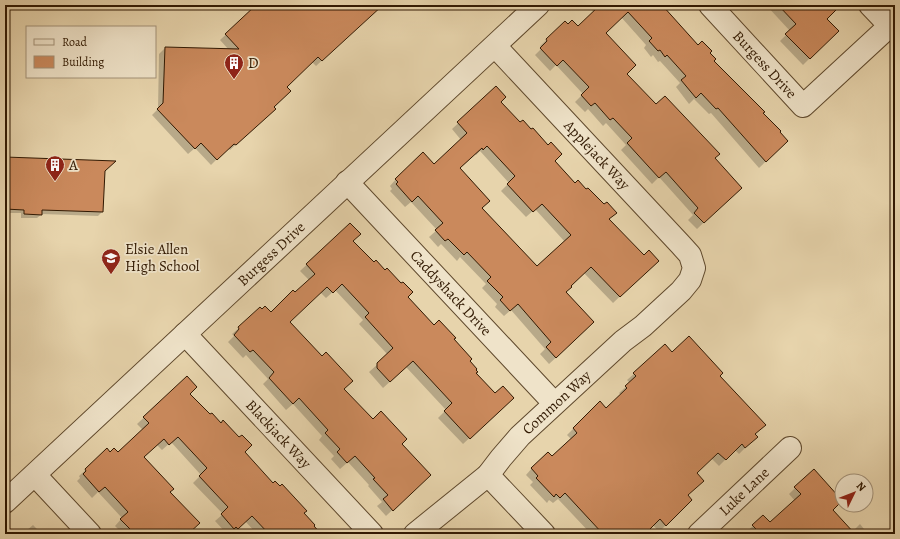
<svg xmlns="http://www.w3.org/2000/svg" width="900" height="539" font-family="Alegreya,serif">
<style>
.shadow{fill:#0003;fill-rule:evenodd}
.building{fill:#ca895c;stroke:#311902;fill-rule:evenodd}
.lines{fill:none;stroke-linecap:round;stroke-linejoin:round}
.minor-casing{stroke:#5e482c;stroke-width:24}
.minor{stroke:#efe3c9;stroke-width:22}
.labels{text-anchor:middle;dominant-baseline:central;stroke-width:3.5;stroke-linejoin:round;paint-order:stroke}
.poi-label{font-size:15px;fill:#311902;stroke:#efe3c9;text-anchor:start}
.street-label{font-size:15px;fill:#311902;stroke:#efe3c9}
</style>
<rect width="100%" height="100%" fill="#e7d4ac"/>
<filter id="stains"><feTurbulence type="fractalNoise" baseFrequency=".005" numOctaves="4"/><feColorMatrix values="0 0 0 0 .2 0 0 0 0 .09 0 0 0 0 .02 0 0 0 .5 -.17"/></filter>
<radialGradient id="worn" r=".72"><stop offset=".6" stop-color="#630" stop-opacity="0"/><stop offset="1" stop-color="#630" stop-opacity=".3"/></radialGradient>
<path class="shadow" d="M29 5H46L42 9H29Z
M258 5H382L316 66 312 62 286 87 269 114 230 150 228 148 211 165 195 148 188 154 152 115 158 109 159 54 165 48 229 50 220 40Z
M587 5H664L665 6 664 8 698 46 709 53 713 61 787 141 759 168 711 113 709 114 694 99 689 104 676 87 680 83 660 61 658 62 653 55 651 57 644 48 646 45 621 17 605 33 626 74 655 106 714 159 734 194 697 229 688 220 693 215 659 177 652 184 621 150 626 145 606 123 603 126 588 109 585 112 575 102 583 94 556 65 550 71 535 55 542 48 540 46 565 22 568 25 578 27 594 12Z
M766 5H830L825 19 837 31 803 65 780 41 790 31Z
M496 88 500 102 575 184 604 206 615 213 608 220 651 267 613 303 584 273 570 286 565 292 587 329 549 364 540 354 545 349 511 310 504 316 495 307 497 304 482 288 486 284 460 257 457 261 441 244 438 247 429 237 437 230 411 202 405 207 390 191 392 189 390 186 396 179 434 165 461 140 452 129ZM480 151 509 183 501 191 526 217 535 209 565 242 537 267 481 208 459 169 475 154 476 155Z
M5 158 104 171 102 212 98 216 42 214 37 218H21V213H5Z
M350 224 352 241 434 326 453 340 468 361 475 373 495 395 506 404 463 444 438 418 446 410 406 367 383 388 369 372 388 355 359 324 363 320 335 290 326 298 320 292 289 322 343 389 373 420 401 444 423 481 386 516 377 506 382 502 368 486 369 485 348 462 340 469 331 459 334 456 319 440 322 436 293 404 286 410 263 384 268 379 246 355 243 358 228 342 234 336 232 334 239 328 262 310 271 313 309 280 300 271Z
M665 346 671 353 719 376 754 435 750 443 739 454 735 450 719 466 711 458 696 473 687 495 691 500 659 532 653 525 643 534H591L558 499 553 503 549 500 547 503 530 485 533 482 526 475 532 468 552 458 571 439 567 435 599 403 606 409 621 395 619 393 630 383 627 380Z
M187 377 189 394 273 484 303 513 320 534H257L245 521 232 534 229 533 227 534 215 521 223 514 193 483 201 475 171 442 162 450 157 445 143 457 198 534H123L115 526 122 518 98 492 92 498 77 481 80 478 79 476 107 450 110 453 118 454 143 430 137 424Z
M795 488 832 510 852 532 860 524 868 534H748L746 532 753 526 770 524 795 501 789 494Z
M33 525 42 534H20L25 529 26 531Z"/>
<path class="building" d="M256 5H383L322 61 318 57 287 87 291 91 274 107 276 109 236 145 234 144 217 160 201 143 195 149 157 109 163 103 165 47 239 49 225 34Z
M600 5H662L698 45 702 41 712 51 710 53 716 59 714 61 765 112 763 113 781 131 780 132 788 141 766 162 718 108 716 109 701 93 696 98 681 80 686 76 667 55 665 57 660 50 658 51 649 41 652 38 628 12 606 33 636 65 627 74 656 104 665 96 720 154 715 158 742 188 704 223 694 213 698 208 666 172 659 178 627 143 632 138 613 118 610 120 595 103 591 106 581 95 589 87 563 60 557 66 540 48 547 41 546 39 565 21 568 24 572 20 578 26Z
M778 5H841L827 19 839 31 810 59 785 34 796 24Z
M496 86 506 97 501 102 520 122 523 120 531 129 533 128 548 145 551 142 562 154 555 161 575 183 578 180 586 189 588 188 604 204 607 202 617 213 609 219 644 255 649 250 659 261 620 297 591 267 571 286 572 287 566 292 594 322 556 358 546 347 551 342 518 304 510 311 500 300 503 297 487 281 491 277 467 252 464 255 448 239 445 241 435 230 443 223 418 196 412 202 396 184 398 182 395 179 423 152 434 164 467 133 457 122ZM487 146 515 176 507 184 533 212 542 204 571 235 537 266 482 208 490 201 460 168 482 148 483 150Z
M5 157 116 161 105 171 103 212 42 210V215L24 214V210L5 209Z
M350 223 361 234 353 241 374 262 376 260 385 270 387 268 401 283 403 282 413 292 408 297 434 325 439 320 456 338 454 339 472 359 470 361 477 369 476 370 478 372 476 373 495 393 503 386 514 398 470 439 444 411 452 403 413 361 390 382 377 368V363L393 348 365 317 369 313 342 284 333 293 327 287 290 322 322 356 326 352 353 381 344 389 373 419 381 411 407 439 402 444 431 475 393 511 383 499 388 495 373 479 375 478 355 456 347 463 337 452 340 449 325 433 328 430 299 398 293 404 269 378 274 372 253 350 250 352 234 335 239 329 238 327 260 307 262 309 265 306 271 312 293 290 295 292 315 274 306 264Z
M689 336 723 373 720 376 766 425 755 434 758 437 745 448 742 444 726 460 718 453 697 473 704 481 688 495 692 500 666 526 660 519 645 534H603L565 493 560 498 556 494 554 497 536 478 538 476 531 468 548 452 552 456 577 433 573 428 600 401 606 408 627 388 625 386 636 376 633 373 665 344 672 352Z
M187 376 197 387 190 394 210 414 212 413 221 423 223 420 239 437 242 435 252 445 245 452 273 483 275 481 280 486 282 484 307 511 304 513 315 525 314 526 321 534H269L252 516 238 529 236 527 234 529 221 514 228 507 199 476 207 468 178 437 169 445 164 439 144 457 174 489 170 492 200 523 188 534H135L120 519 128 512 105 487 99 492 83 474 86 471 85 469 107 448 110 452 114 448 118 452 149 423 143 417Z
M814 469 839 497 838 499 841 502 833 510 855 534H757L759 532 752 525 763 515 770 522 801 494 794 487Z"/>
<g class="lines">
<defs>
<g id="minor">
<path id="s1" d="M710 5 803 106 895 21"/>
<path d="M870 5 890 26"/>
<path id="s2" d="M347 182 554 403"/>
<path id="s3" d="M185 334 372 534"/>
<path d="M35 475 90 534"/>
<path d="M488 475 544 534"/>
<path id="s4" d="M5 502 538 5"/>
<path id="s5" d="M415 534 488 475 501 458 520 436 623 341 643 326 681 291 690 280 694 268 690 255 681 245 495 46"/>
<path id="s6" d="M699 534 790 448"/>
</g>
</defs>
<use href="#minor" class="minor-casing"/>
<use href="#minor" class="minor"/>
</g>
<defs>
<symbol id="building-pin" viewBox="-11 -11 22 30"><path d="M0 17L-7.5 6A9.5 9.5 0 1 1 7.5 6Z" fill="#8f2418" stroke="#efe3c9"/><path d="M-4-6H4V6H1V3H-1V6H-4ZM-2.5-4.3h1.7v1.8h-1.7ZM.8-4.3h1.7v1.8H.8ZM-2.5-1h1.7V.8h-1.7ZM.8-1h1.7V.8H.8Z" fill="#fff"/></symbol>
<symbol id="school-pin" viewBox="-11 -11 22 30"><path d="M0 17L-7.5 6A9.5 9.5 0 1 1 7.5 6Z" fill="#8f2418" stroke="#efe3c9"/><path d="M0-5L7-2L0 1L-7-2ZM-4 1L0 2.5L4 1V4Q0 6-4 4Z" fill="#fff"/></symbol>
</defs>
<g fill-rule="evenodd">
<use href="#building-pin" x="223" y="52" width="22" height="30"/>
<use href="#building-pin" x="44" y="154" width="22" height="30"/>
<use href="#school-pin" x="100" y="247" width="22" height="30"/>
</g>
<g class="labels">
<g class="poi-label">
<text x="248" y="63">D</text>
<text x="69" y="165">A</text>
<text x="125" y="249">Elsie Allen<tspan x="125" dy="17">High School</tspan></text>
</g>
<g class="street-label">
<text stroke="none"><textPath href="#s1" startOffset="81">Burgess Drive</textPath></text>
<text transform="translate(597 155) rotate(47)">Applejack Way</text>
<text stroke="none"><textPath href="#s4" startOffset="364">Burgess Drive</textPath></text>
<text stroke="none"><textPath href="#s2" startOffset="152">Caddyshack Drive</textPath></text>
<text stroke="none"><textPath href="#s5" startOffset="194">Common Way</textPath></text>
<text stroke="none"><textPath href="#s3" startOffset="137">Blackjack Way</textPath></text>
<text stroke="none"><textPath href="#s6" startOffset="62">Luke Lane</textPath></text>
</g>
</g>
<rect width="900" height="539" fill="none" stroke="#e7d4ac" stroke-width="20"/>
<rect x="6" y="6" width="888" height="527" fill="none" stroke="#311902" stroke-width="2"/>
<rect x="10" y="10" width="880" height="519" fill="none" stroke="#311902"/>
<rect x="26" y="26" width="130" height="52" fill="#efe3c9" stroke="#a39279"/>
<rect x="34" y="39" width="20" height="6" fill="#efe3c9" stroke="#a39279"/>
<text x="62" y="46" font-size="12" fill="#311902">Road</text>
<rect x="34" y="56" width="20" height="12" fill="#ca895c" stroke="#a39279"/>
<text x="62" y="66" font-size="12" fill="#311902">Building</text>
<g transform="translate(854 493) rotate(47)"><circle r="19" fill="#efe3c9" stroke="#a39279"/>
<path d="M0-3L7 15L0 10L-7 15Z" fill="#8f2418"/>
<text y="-6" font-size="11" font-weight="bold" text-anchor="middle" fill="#311902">N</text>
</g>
<rect width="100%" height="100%" filter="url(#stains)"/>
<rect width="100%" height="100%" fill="url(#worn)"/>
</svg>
